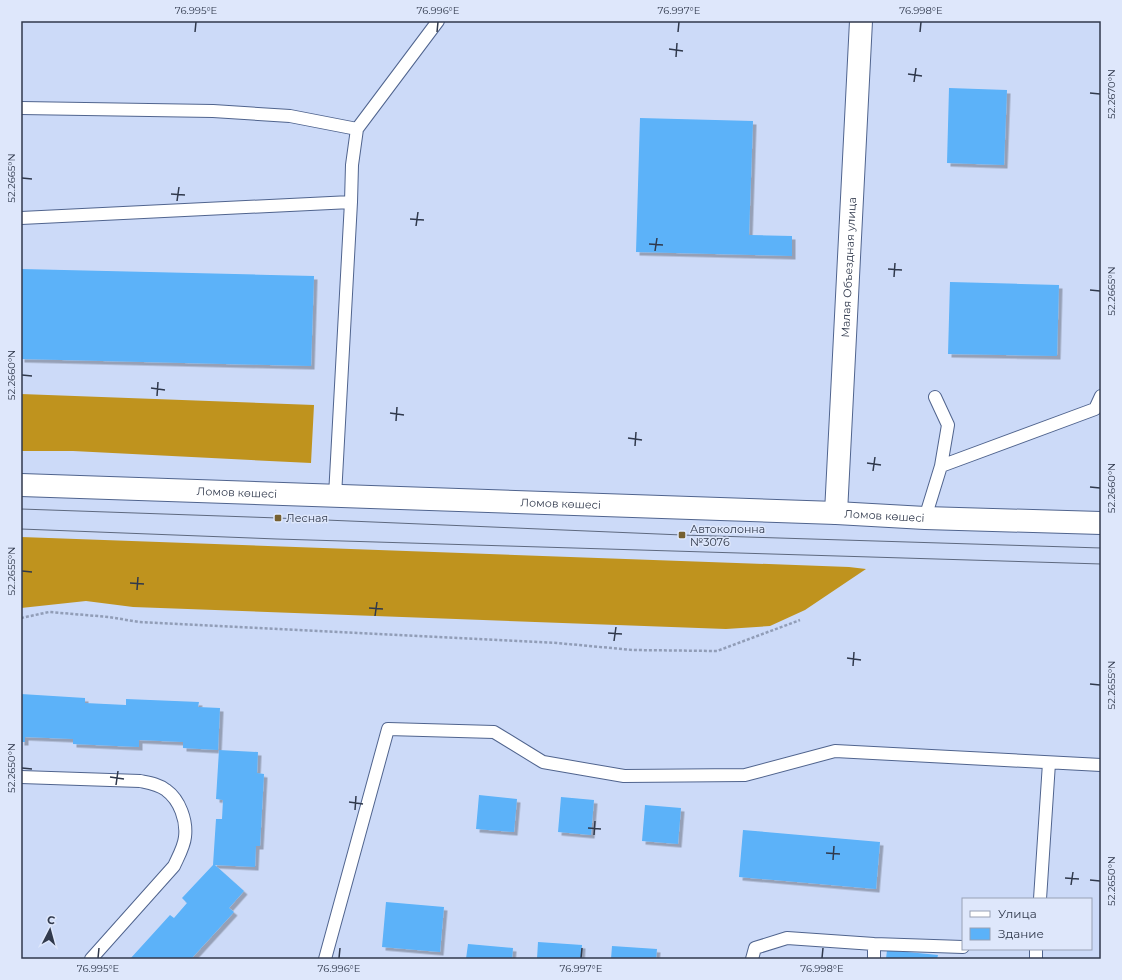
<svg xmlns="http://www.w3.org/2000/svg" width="1122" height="980" font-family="Montserrat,sans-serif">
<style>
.forest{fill:#bf931e}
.building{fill:#5bb2f9;filter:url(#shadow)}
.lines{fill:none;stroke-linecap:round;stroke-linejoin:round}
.service-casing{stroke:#50648e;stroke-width:14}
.tertiary-casing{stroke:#50648e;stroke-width:24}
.primary-casing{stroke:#50648e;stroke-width:24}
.path{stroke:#919db7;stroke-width:2.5;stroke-dasharray:3 2;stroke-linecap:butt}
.service{stroke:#fff;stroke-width:12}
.tertiary{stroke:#fff;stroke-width:22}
.primary{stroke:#fff;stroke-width:22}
.tram{stroke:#5e697f;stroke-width:1}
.ticks{fill:none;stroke:#30394c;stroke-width:1.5}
.poi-dot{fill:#766030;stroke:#dee7fb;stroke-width:1.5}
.labels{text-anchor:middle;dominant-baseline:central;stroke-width:3;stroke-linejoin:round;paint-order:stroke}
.street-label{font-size:11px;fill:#30394c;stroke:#dee7fb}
.poi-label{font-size:11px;fill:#30394c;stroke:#dee7fb;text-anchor:start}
.neatline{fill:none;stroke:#30394c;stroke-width:1.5}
.ticks-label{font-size:10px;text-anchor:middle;fill:#30394c}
</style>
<defs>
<filter id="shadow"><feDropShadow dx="3.5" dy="3.5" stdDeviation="0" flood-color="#0004"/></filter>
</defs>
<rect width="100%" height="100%" fill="#ccdaf8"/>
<path class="forest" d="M21 394 314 405 311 463 73 451H21Z
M21 537 849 567 866 569 805 610 770 626 726 629 133 607 86 601 21 608Z"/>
<path class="building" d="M949 88 1007 90 1004 165 947 163Z
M640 118 753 121 749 235 792 236V256L636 252Z
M21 269 314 276 311 366 21 359Z
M950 282 1059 285 1057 356 948 354Z
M21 694 85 698V703L126 705V699L199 702 198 707 220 708 218 750 183 748V742L139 740V747L73 744V739L25 737V742H21Z
M219 750 258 752 257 773 264 774 260 846H256L255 867 215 865 244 891 229 908 234 912 191 959H130L170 915 174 918 187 903 182 898 213 865 216 819H222L223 800 216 799Z
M479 795 517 799 514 832 476 829Z
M561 797 594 800 591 835 558 832Z
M645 805 681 808 678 844 642 841Z
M743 830 880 842 876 889 739 877Z
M386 902 444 907 440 952 382 947Z
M538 942 582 945 581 959H537Z
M468 944 513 948 512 959H466Z
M612 946 657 949 656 959H611Z
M887 950 938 955 937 959H886Z"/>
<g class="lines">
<defs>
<path id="service" d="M21 108 213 111 290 116 357 129
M21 218 351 202
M935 397 948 425 941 466
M335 496 351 202 352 165 357 129 438 21
M925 518 941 466 1095 409 1101 396
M21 777 140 781C150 783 158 784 166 790 180 800 187 821 185 837 184 847 178 857 174 866L91 959
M1040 899 1049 763
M325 959 388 729 494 732 543 762 624 776 745 775 835 751 1101 765
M752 959 755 948 787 938 874 944 963 947
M874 959V944
M1036 959V949"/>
<g id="tertiary">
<path id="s1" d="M836 513 861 21"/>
</g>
<g id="primary">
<path id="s2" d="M21 485 836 513 925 518 1101 523"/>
</g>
</defs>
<use href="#service" class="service-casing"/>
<use href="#tertiary" class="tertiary-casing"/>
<use href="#primary" class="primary-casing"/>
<path class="path" d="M21 618 49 612 109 617 139 622 557 643 633 650 717 651 800 620"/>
<use href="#service" class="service"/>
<use href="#tertiary" class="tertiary"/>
<use href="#primary" class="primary"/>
<path class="tram" d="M21 509 278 518 682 535 1101 548
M21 529 277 539 1101 564"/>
</g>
<path class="ticks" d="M195 32 196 22M437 32 438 22M678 32 679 22M920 32 921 22M669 49 683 51M676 57 677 43M908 74 922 76M914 82 916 68M1090 93 1100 94M22 178 32 179M171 194 185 195M177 201 179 187M410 219 424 220M416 226 418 212M649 244 663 245M655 251 657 238M888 269 902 270M894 277 895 263M1090 290 1100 291M22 375 32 376M151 388 165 390M157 396 158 382M390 413 404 415M396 421 397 407M628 438 642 440M635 446 636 432M867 463 881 465M873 471 875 457M1090 487 1100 488M22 571 32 572M130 583 144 584M137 590 138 577M369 608 383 609M375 616 377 602M608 633 622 634M614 641 616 627M847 658 861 660M853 666 854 652M1090 684 1100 685M22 768 32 769M110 777 124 779M116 785 118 771M349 802 363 804M355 810 356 796M588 828 601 829M594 835 595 821M826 853 840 854M833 860 834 846M1065 878 1079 879M1090 880 1100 881M1071 885 1073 872M98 958 99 948M339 958 340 948M581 958 582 948M822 958 823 948"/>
<g class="poi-dot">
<rect x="274" y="514" width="8" height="8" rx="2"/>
<rect x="678" y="531" width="8" height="8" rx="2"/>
</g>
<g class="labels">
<g class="street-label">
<text stroke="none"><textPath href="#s1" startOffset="246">Малая Объездная улица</textPath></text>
<text stroke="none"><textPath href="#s2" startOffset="216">Ломов көшесі</textPath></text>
<text stroke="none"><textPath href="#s2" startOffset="540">Ломов көшесі</textPath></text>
<text stroke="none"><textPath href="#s2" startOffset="864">Ломов көшесі</textPath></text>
</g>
<g class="poi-label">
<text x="286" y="518">Лесная</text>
<text x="690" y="529">Автоколонна<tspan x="690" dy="13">№3076</tspan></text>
</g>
</g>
<rect width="1122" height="980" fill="none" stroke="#dee7fb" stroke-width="44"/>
<rect x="962" y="898" width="130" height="52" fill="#dee7fb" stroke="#98a1b5"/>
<rect x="970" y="911" width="20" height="6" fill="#ffffff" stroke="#98a1b5"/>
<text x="998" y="918" font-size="12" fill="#30394c">Улица</text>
<rect x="970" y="928" width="20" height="12" fill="#5bb2f9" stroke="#98a1b5"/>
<text x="998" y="938" font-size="12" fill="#30394c">Здание</text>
<g transform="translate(50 930) rotate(6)" stroke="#dee7fb" stroke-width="3" paint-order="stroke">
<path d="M0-3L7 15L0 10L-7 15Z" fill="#30394c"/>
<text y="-6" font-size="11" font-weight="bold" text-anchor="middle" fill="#30394c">С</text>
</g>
<rect x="22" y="22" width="1078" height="936" class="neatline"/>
<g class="ticks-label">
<text x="196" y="14">76.995°E</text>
<text x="438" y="14">76.996°E</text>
<text x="679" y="14">76.997°E</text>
<text x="921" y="14">76.998°E</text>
<text transform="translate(1111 94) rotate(-90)" y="4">52.2670°N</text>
<text transform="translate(11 178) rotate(-90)" y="4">52.2665°N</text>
<text transform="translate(1111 291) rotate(-90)" y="4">52.2665°N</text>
<text transform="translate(11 375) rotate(-90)" y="4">52.2660°N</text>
<text transform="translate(1111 488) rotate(-90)" y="4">52.2660°N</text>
<text transform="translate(11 571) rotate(-90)" y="4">52.2655°N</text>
<text transform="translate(1111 685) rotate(-90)" y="4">52.2655°N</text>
<text transform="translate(11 768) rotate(-90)" y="4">52.2650°N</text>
<text transform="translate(1111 881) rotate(-90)" y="4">52.2650°N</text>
<text x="98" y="972">76.995°E</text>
<text x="339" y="972">76.996°E</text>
<text x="581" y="972">76.997°E</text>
<text x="822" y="972">76.998°E</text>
</g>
</svg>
